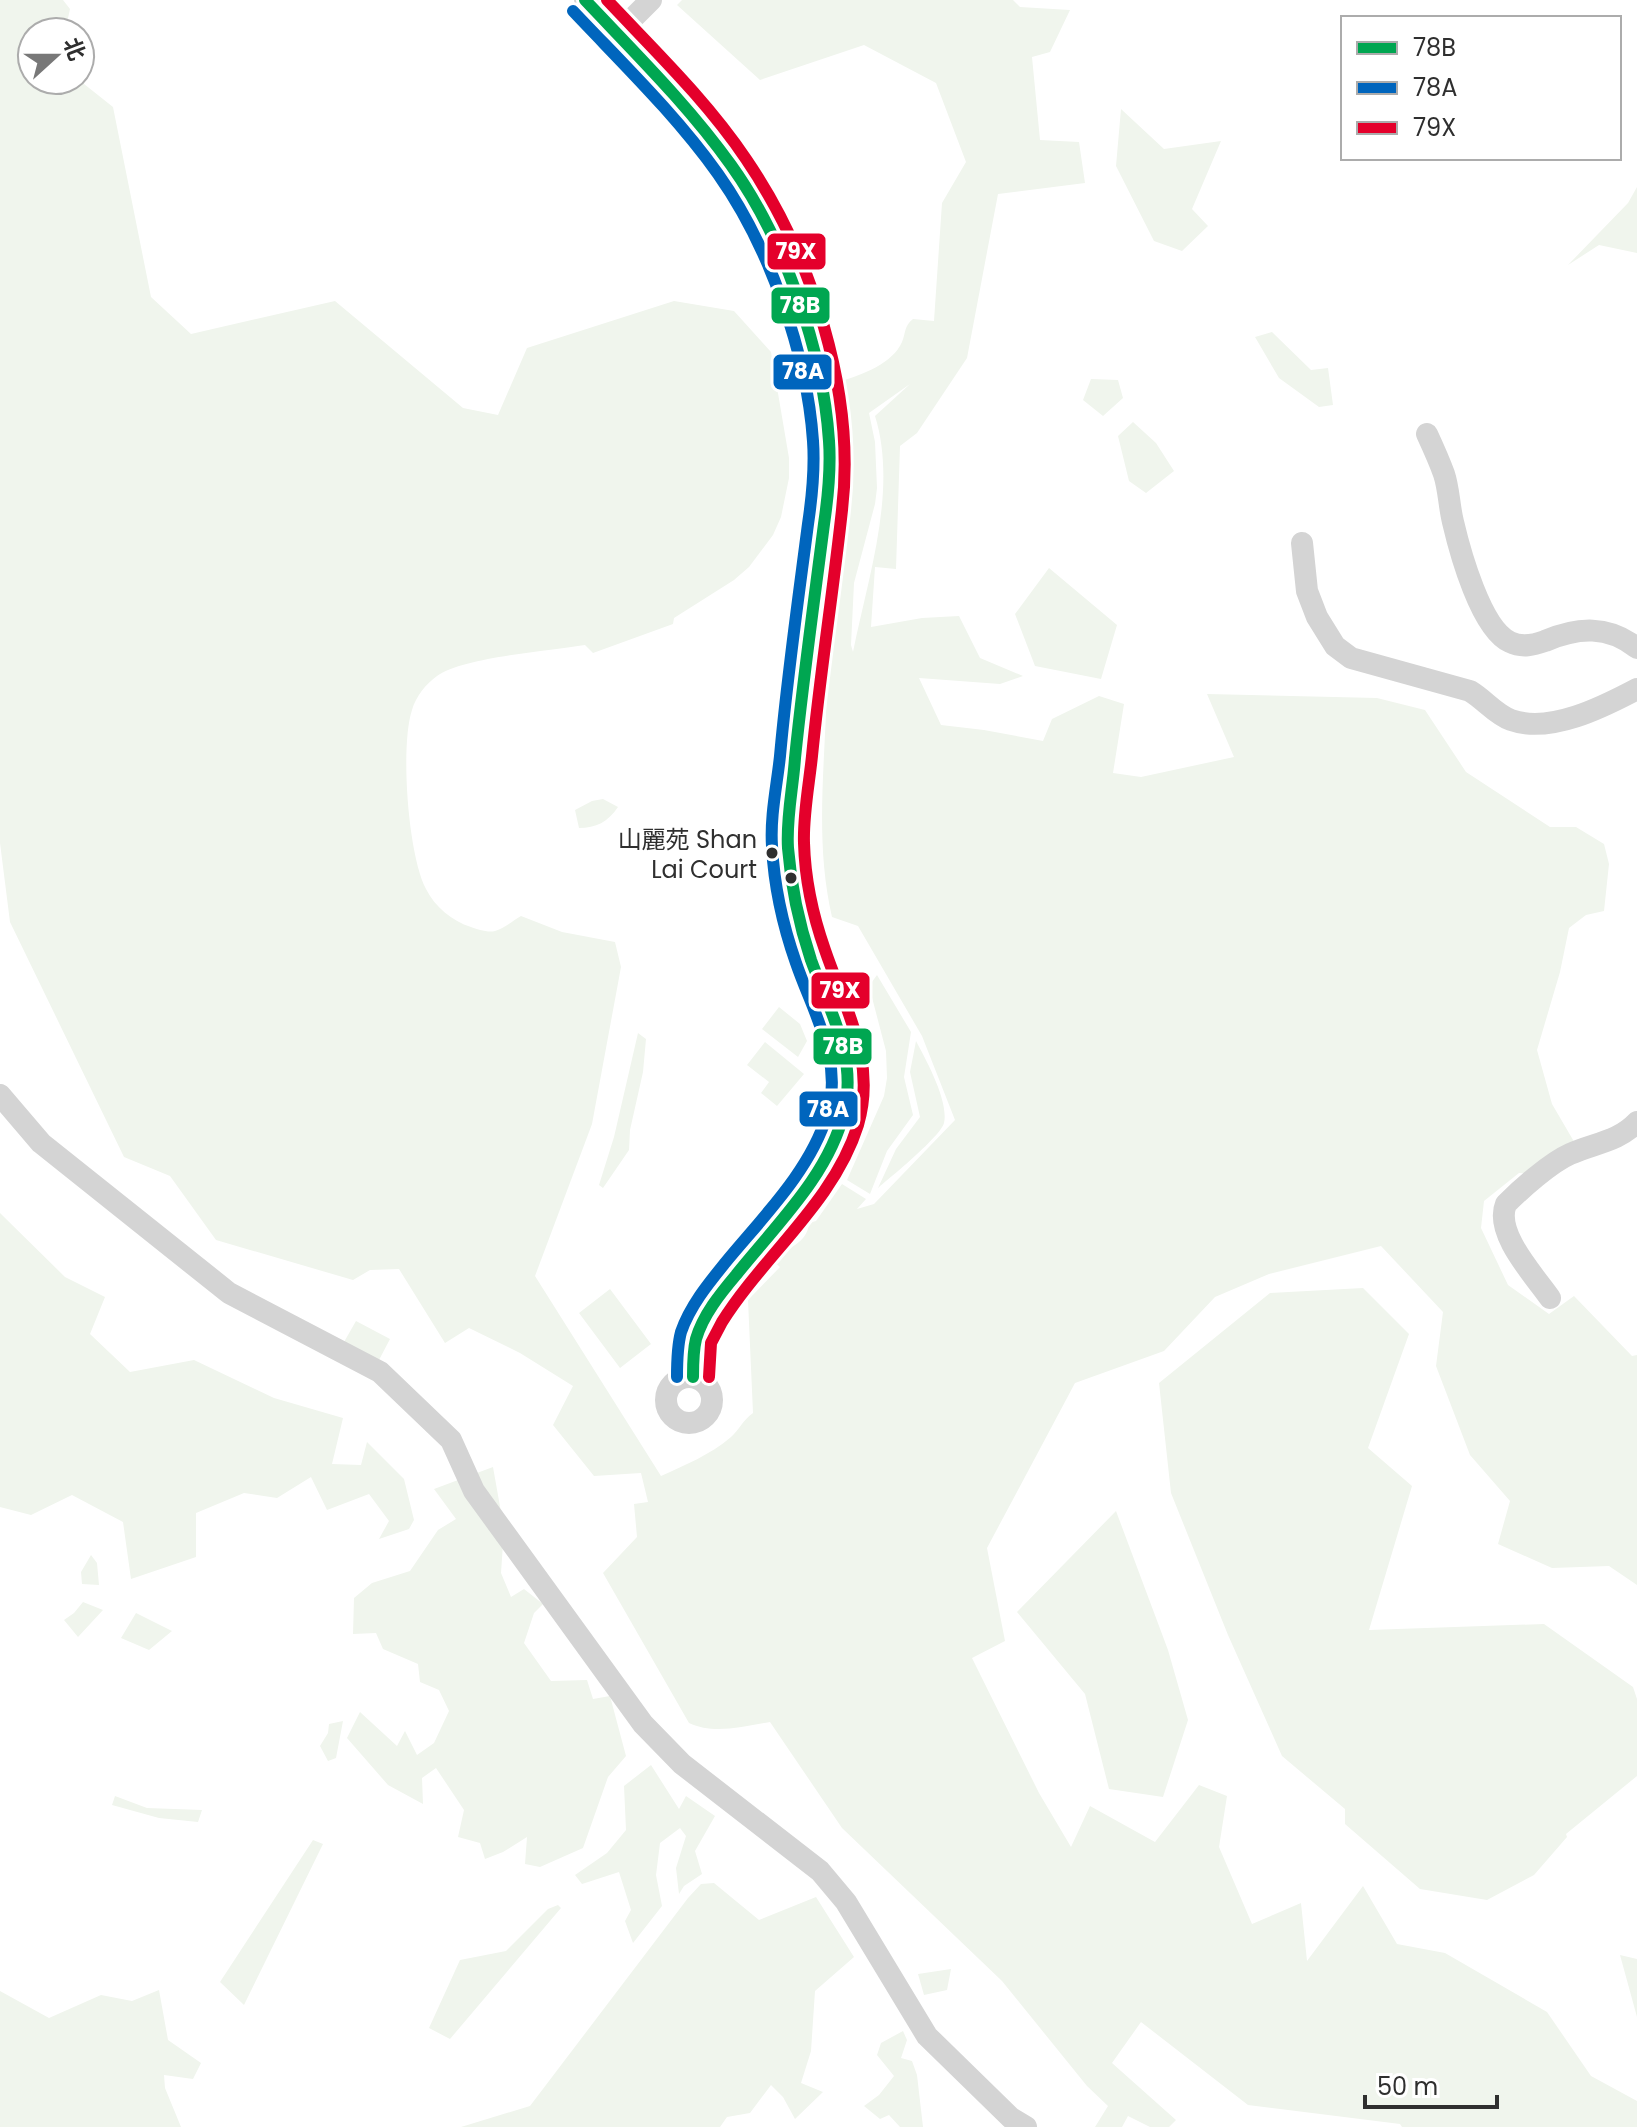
<svg xmlns="http://www.w3.org/2000/svg" width="1637" height="2127" font-family="Poppins,'Noto Sans SC',sans-serif">
<style>
.green{fill:#f0f5ed;fill-rule:evenodd}
.lines{fill:none;stroke-linecap:round;stroke-linejoin:round}
.minor{stroke:#d4d4d4;stroke-width:22}
.bus-1-casing{stroke:#fff;stroke-width:18}
.bus-2-casing{stroke:#fff;stroke-width:18}
.bus-3-casing{stroke:#fff;stroke-width:18}
.bus-1{stroke:#00a651;stroke-width:12}
.bus-2{stroke:#0065bd;stroke-width:12}
.bus-3{stroke:#e4002b;stroke-width:12}
.bus-dot{fill:#2f2f2f;stroke:#fff;stroke-width:3}
.labels{text-anchor:middle;dominant-baseline:central;stroke-width:8;stroke-linejoin:round;paint-order:stroke}
.bus-label{font-size:24px;fill:#2f2f2f;stroke:#fff;text-anchor:end}
.line-badge{stroke:#fff;stroke-width:3}
.badge-label{font-size:22px;text-anchor:middle;font-weight:bold;fill:#fff}
</style>
<rect width="100%" height="100%" fill="#fff"/>
<path class="green" d="M0 0H63L70 9 65 32H32V80H79L113 107 151 297 191 334 335 301 463 408 498 415 527 348 674 301 734 311 771 352 789 458V478L781 517 773 535 749 567 734 580 674 618 673 624 593 653 585 645C549 651 464 657 437 676 426 684 416 696 412 710 400 746 408 855 426 889 435 907 452 921 471 927 477 929 488 933 495 931 503 929 514 920 521 916L562 932 615 942 621 967 592 1124 535 1276 661 1476C685 1465 710 1455 731 1437 739 1430 743 1420 753 1413L748 1300 780 1267 773 1261C786 1247 807 1245 809 1223L816 1221 842 1184 866 1199 857 1209 874 1204 955 1120 922 1036 858 926 832 917C818 856 822 797 825 734 827 702 827 669 831 636 841 553 867 464 841 381 862 375 893 363 902 342 906 332 904 326 913 319L934 321 942 203 966 162 936 83 864 45 760 80 677 5 682 0H1013L1020 7 1070 10 1050 52 1032 57 1040 140 1079 142 1085 183 998 194 967 358 917 433 900 446 896 569 875 567 871 627 922 618 959 616 980 658 1023 676 1000 684 919 678 941 725 984 730 1043 741 1052 719 1099 696 1124 704 1113 773 1141 777 1234 757 1207 694 1377 698 1425 710 1466 772 1550 827H1576L1604 844 1609 864 1604 911 1586 915 1569 928 1560 972 1537 1050 1552 1104 1576 1145 1545 1175 1519 1173 1484 1201 1481 1228 1508 1285 1549 1314 1574 1296 1632 1356 1637 1355V1585L1609 1566 1552 1568 1498 1544 1510 1501 1470 1455 1436 1366 1443 1312 1381 1246 1269 1274 1215 1297 1164 1351 1075 1383 987 1548 1005 1641 972 1658 1039 1793 1071 1847 1090 1806 1155 1842 1199 1785 1227 1796 1219 1847 1252 1924 1301 1903 1307 1961 1363 1886 1397 1944 1445 1953 1547 2012 1591 2076 1637 2101V2127H1402L1400 2124 1248 2105 1141 2022 1112 2063 1176 2120 1169 2127H1150L1128 2116 1122 2127H1095L1108 2106 1087 2086 1002 1981 842 1828 770 1722C744 1726 714 1735 689 1723L603 1573 637 1537 634 1504 648 1502 641 1473 594 1476 553 1425 573 1386 520 1353 469 1328 445 1343 399 1269 370 1270 353 1280 216 1240 170 1176 124 1157 10 922 0 843ZM910 384 875 416C898 490 868 577 853 652L851 645 854 583 875 504 877 488 875 442 869 413Z
M1121 109 1164 149 1221 141 1192 209 1208 226 1182 251 1154 241 1116 166Z
M1637 187V253L1599 245 1568 265 1628 203Z
M1272 332 1311 370 1328 368 1333 405 1319 407 1279 378 1255 337Z
M1091 379 1118 380 1123 398 1103 416 1083 400Z
M1133 422 1156 443 1174 471 1146 493 1129 481 1118 436Z
M1049 568 1117 625 1101 679 1035 666 1015 614Z
M603 799 618 807C608 822 596 828 579 828L575 810 592 801Z
M877 975 911 1032 904 1077 913 1115 887 1151 870 1194 847 1180 884 1096 887 1078 886 1051 869 986Z
M779 1007 800 1024 807 1041 798 1057 762 1029Z
M638 1033 646 1039 643 1072 630 1130 629 1150 603 1188 599 1185 614 1137Z
M916 1041C926 1060 949 1101 944 1123 941 1136 891 1177 878 1188L896 1149 920 1117 910 1072Z
M765 1042 804 1074 777 1106 761 1093 769 1082 747 1065Z
M0 1213 65 1277 105 1297 90 1334 130 1372 194 1360 274 1398 343 1418 332 1464 361 1465 367 1442 404 1479 414 1520 409 1529 379 1539 389 1521 369 1494 327 1510 311 1477 277 1498 244 1493 196 1513V1557L131 1579 123 1522 72 1495 31 1515 0 1507Z
M1363 1288 1409 1334 1368 1448 1412 1486 1369 1630 1544 1624 1633 1687 1637 1699V1776L1566 1834 1567 1837 1534 1875 1487 1900 1420 1889 1345 1824V1809L1282 1756 1228 1635 1171 1493 1159 1383 1270 1293Z
M610 1289 651 1344 620 1368 579 1313Z
M356 1321 390 1339 379 1360 344 1342Z
M493 1467 504 1529 501 1573 511 1597 524 1589 543 1604 534 1613 524 1643 551 1681 587 1680 593 1699 610 1696 626 1756 608 1777 583 1848 540 1867 525 1864 527 1837 503 1852 485 1859 480 1843 458 1837 464 1810 436 1768 422 1778 423 1804 388 1785 347 1738 360 1712 397 1746 405 1731 417 1755 434 1743 449 1711 439 1690 420 1682 418 1664 383 1649 376 1633 353 1634 354 1598 372 1583 410 1571 438 1530 456 1519 434 1489Z
M1116 1511 1168 1650 1188 1720 1163 1797 1109 1789 1085 1694 1017 1612Z
M91 1555 97 1563 99 1585 82 1584 81 1572Z
M83 1602 103 1610 78 1637 64 1620 74 1613Z
M136 1613 172 1631 149 1650 121 1638Z
M343 1721 336 1758 328 1761 320 1746 328 1733 329 1724Z
M651 1765 679 1809 686 1796 715 1816 695 1851 702 1874 684 1886 679 1894 676 1868 686 1836 680 1828 660 1843 656 1875 662 1906 633 1943 625 1921 631 1910 619 1872 582 1884 575 1875 607 1853 626 1830 624 1786Z
M115 1796 147 1808 202 1810 198 1822 159 1818 112 1805Z
M313 1840 323 1844 244 2005 220 1982Z
M714 1883 759 1920 816 1897 854 1957 815 1991 811 2051 801 2083 823 2092 795 2119 783 2097 771 2085 750 2113 727 2117 720 2127H461L530 2106 688 1898 701 1884Z
M558 1905 561 1908 450 2039 429 2028 460 1960 506 1951 548 1909Z
M1620 1955 1637 1959V2017Z
M951 1969 947 1990 924 1995 918 1974Z
M159 1990 168 2040 201 2063 193 2079 164 2075 165 2088 181 2127H0V1991L49 2018 101 1995 132 2001Z
M903 2031 907 2040 901 2058 912 2061 917 2075 923 2127H900L889 2115 880 2119 864 2106 879 2095 894 2076 877 2055 881 2043Z"/>
<g class="lines">
<path class="minor" d="M585 0C635 53 687 106 731 165 777 226 826 364 829 441 832 486 823 532 817 577 809 642 800 707 794 773 792 797 786 824 788 848 791 886 799 924 811 959 826 1002 855 1051 848 1097 838 1164 776 1223 736 1275 721 1293 703 1316 696 1339 693 1351 693 1364 693 1377
M617 34 651 0
M1427 434C1433 447 1439 460 1444 474 1449 489 1449 506 1453 522 1460 552 1481 629 1510 642 1522 648 1534 645 1545 641 1578 627 1608 625 1637 648
M1302 543 1307 591 1317 617 1335 646 1351 658 1470 691C1485 700 1495 714 1511 720 1550 734 1603 707 1637 689
M0 1095 41 1143 229 1293 380 1372 451 1440 474 1491 643 1724 682 1764 820 1871 846 1902 927 2036 1011 2118 1026 2127
M1550 1298C1534 1275 1494 1233 1506 1204 1521 1189 1550 1163 1570 1154 1594 1143 1618 1142 1637 1122
M666 1400a23 23 0 1 1 46 0a23 23 0 1 1-46 0Z"/>
<defs>
<path id="bus-1" d="M585 0C635 53 688 105 731 165 784 239 823 350 829 441 831 469 828 497 824 524 814 602 803 680 795 758 793 788 786 818 788 848 791 886 799 924 811 960 829 1010 858 1057 844 1112 829 1175 775 1226 736 1275 720 1294 703 1315 696 1339 693 1351 693 1365 693 1377"/>
<path id="bus-2" d="M573 11C623 64 676 115 718 174 769 246 807 353 813 441 815 469 812 497 808 524 798 601 787 678 780 756 777 785 770 816 772 846 774 885 783 926 796 963 813 1013 844 1061 827 1115 810 1171 762 1218 725 1263 708 1284 690 1306 681 1332 677 1347 677 1362 677 1377"/>
<path id="bus-3" d="M607 0C655 51 707 101 746 159 812 256 856 393 842 510 833 593 820 674 812 756 809 785 803 815 804 843 805 879 813 916 825 950 845 1009 877 1061 858 1125 834 1202 764 1255 722 1322L711 1343 709 1377"/>
</defs>
<use href="#bus-1" class="bus-1-casing"/>
<use href="#bus-2" class="bus-2-casing"/>
<use href="#bus-3" class="bus-3-casing"/>
<use href="#bus-1" class="bus-1"/>
<use href="#bus-2" class="bus-2"/>
<use href="#bus-3" class="bus-3"/>
</g>
<g class="bus-dot">
<circle cx="772" cy="853" r="7"/>
<circle cx="791" cy="878" r="7"/>
</g>
<g class="labels">
<g class="bus-label">
<text x="757" y="839">山麗苑 Shan<tspan x="757" dy="30">Lai Court</tspan></text>
</g>
</g>
<g class="line-badge">
<rect x="766" y="232" width="61" height="39" rx="8" fill="#e4002b"/>
<rect x="770" y="286" width="61" height="39" rx="8" fill="#00a651"/>
<rect x="772" y="353" width="61" height="38" rx="8" fill="#0065bd"/>
<rect x="810" y="971" width="61" height="39" rx="8" fill="#e4002b"/>
<rect x="812" y="1027" width="61" height="39" rx="8" fill="#00a651"/>
<rect x="798" y="1090" width="61" height="38" rx="8" fill="#0065bd"/>
</g>
<g class="badge-label">
<text x="796" y="259">79X</text>
<text x="800" y="313">78B</text>
<text x="803" y="379">78A</text>
<text x="840" y="998">79X</text>
<text x="843" y="1054">78B</text>
<text x="828" y="1117">78A</text>
</g>
<rect x="1341" y="16" width="280" height="144" fill="#ffffff" stroke="#acacac" stroke-width="2"/>
<rect x="1357" y="42" width="40" height="12" fill="#00a651" stroke="#acacac" stroke-width="2"/>
<text x="1413" y="56" font-size="24" fill="#2f2f2f">78B</text>
<rect x="1357" y="82" width="40" height="12" fill="#0065bd" stroke="#acacac" stroke-width="2"/>
<text x="1413" y="96" font-size="24" fill="#2f2f2f">78A</text>
<rect x="1357" y="122" width="40" height="12" fill="#e4002b" stroke="#acacac" stroke-width="2"/>
<text x="1413" y="136" font-size="24" fill="#2f2f2f">79X</text>
<g transform="translate(56 56) rotate(69)"><circle r="38" fill="#ffffff" stroke="#acacac" stroke-width="2"/>
<path d="M0-6L14 30L0 20L-14 30Z" fill="#787878"/>
<text y="-12" font-size="22" font-weight="bold" text-anchor="middle" fill="#2f2f2f">北</text>
</g>
<path d="M1365 2095v12h132v-12" fill="none" stroke="#2f2f2f" stroke-width="4"/>
<text x="1377" y="2095" font-size="24" fill="#2f2f2f" stroke="#ffffff" stroke-width="6" paint-order="stroke">50 m</text>
</svg>
